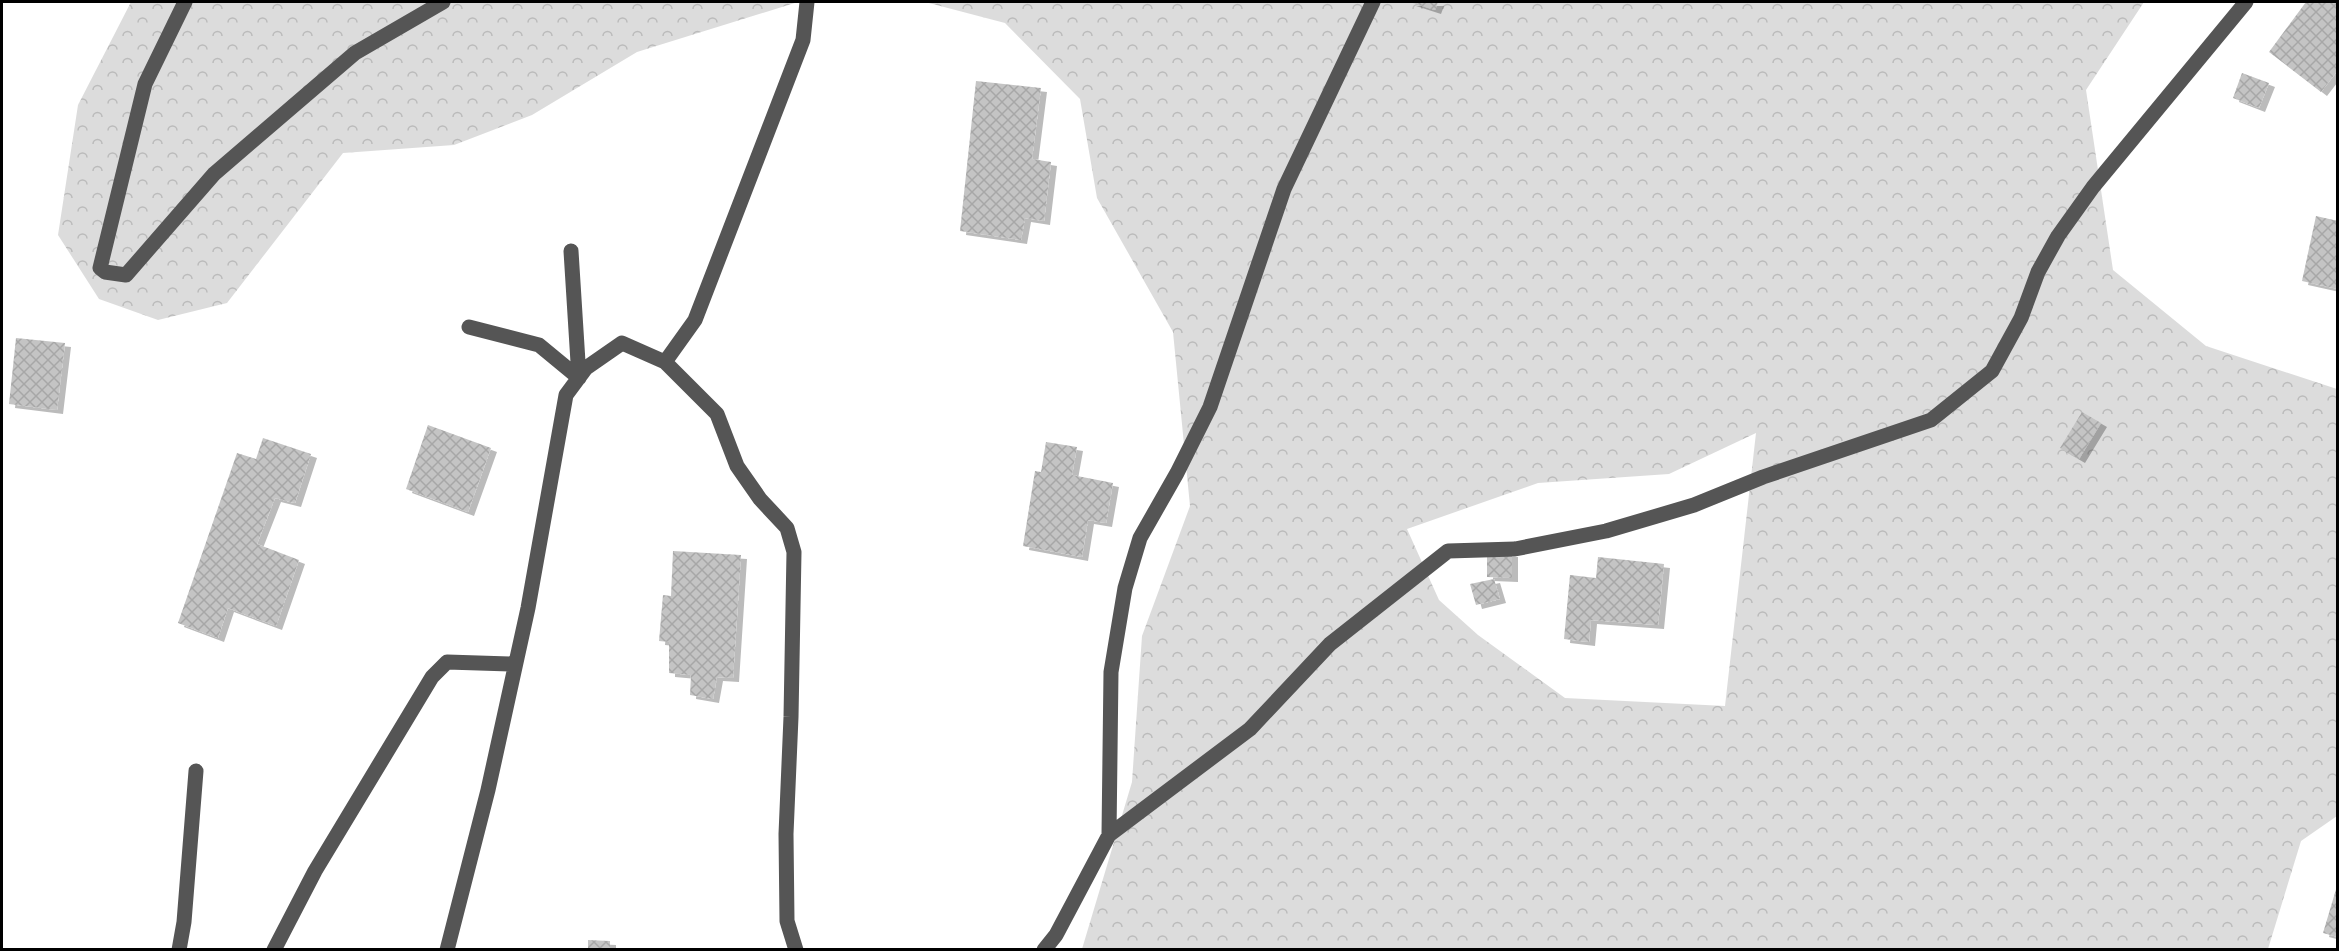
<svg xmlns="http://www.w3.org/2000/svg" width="2339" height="951" font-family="'Asap Condensed',sans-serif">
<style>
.forest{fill:url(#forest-crowns);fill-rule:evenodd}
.building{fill:url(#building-cross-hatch);filter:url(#shadow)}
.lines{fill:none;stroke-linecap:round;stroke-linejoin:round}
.minor{stroke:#555;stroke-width:15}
</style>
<defs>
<pattern id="forest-crowns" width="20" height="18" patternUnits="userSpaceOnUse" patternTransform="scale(1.5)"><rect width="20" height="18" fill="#dcdcdc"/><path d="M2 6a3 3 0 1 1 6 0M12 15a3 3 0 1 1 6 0" fill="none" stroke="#bbb"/></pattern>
<pattern id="building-cross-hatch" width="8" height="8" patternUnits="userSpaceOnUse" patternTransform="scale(1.5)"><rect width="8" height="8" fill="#c4c4c4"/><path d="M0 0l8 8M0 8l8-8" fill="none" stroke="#a7a7a7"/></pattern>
<filter id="shadow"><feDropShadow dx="6" dy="4" stdDeviation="0" flood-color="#0004"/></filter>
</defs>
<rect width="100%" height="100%" fill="#fff"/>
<path class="forest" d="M131 2H798L637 52 532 115 454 145 343 153 227 303 158 320 99 299 58 235 78 105Z
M925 2H2144L2086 90 2113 270 2206 346 2337 389V816L2301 841 2268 949 1525 950 1521 948 1519 950 1082 949 1132 782 1142 636 1190 506 1173 332 1097 198 1080 99 1005 23ZM1756 433 1725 706 1565 698 1478 635 1439 600 1407 529 1538 483 1669 474Z"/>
<path class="building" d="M1410 2H1438L1435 10Z
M2306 2H2338V70L2321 92 2269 52Z
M2242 73 2269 83 2259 108 2233 98Z
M976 81 1041 88 1032 159 1051 162 1044 221 1025 218 1021 240 960 231Z
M2316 216 2338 221V289L2302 281Z
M16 338 65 343 57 410 9 404Z
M2082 412 2101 423 2079 459 2060 448Z
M428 425 491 448 468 512 406 489Z
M263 438 311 454 295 503 275 498 257 544 299 560 276 626 228 608 218 638 178 623 237 453 256 459Z
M1046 442 1077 447 1072 475 1113 483 1106 523 1088 520 1082 557 1023 546 1035 471 1041 472Z
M673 551 741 555 733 678 717 677 713 699 690 695 691 675 669 673V642L659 641 663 595 671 596Z
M1487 553H1512V578L1487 577Z
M1598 557 1664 564 1658 625 1591 620 1589 642 1564 639 1570 575 1596 578Z
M1494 579 1500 599 1476 605 1470 584Z
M2337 886H2338V937L2323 933Z
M588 940 610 941V950H588Z"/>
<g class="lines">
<path class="minor" d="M185 2 145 84 100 268 105 272 126 275 214 174 355 53 443 2
M571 251 579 378
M469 327 539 345 579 378
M665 362 695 320 803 40 807 2
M1109 835 1111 672 1125 588 1140 538 1177 473 1210 407 1284 189 1373 2
M179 950 184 922 196 771
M274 950 315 871 432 677 447 662 514 664
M447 950 488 790 528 608 566 395 586 368 622 343 665 362 717 414 737 466 760 499 787 528 794 552 791 717 786 834 787 921 796 950
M1044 950 1056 935 1109 835 1250 729 1330 644 1448 551 1515 549 1606 531 1694 505 1763 477 1931 420 1992 371 2021 318 2038 272 2058 236 2093 187 2246 2"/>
</g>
<rect width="2339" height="951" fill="none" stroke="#000000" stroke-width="6"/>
</svg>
